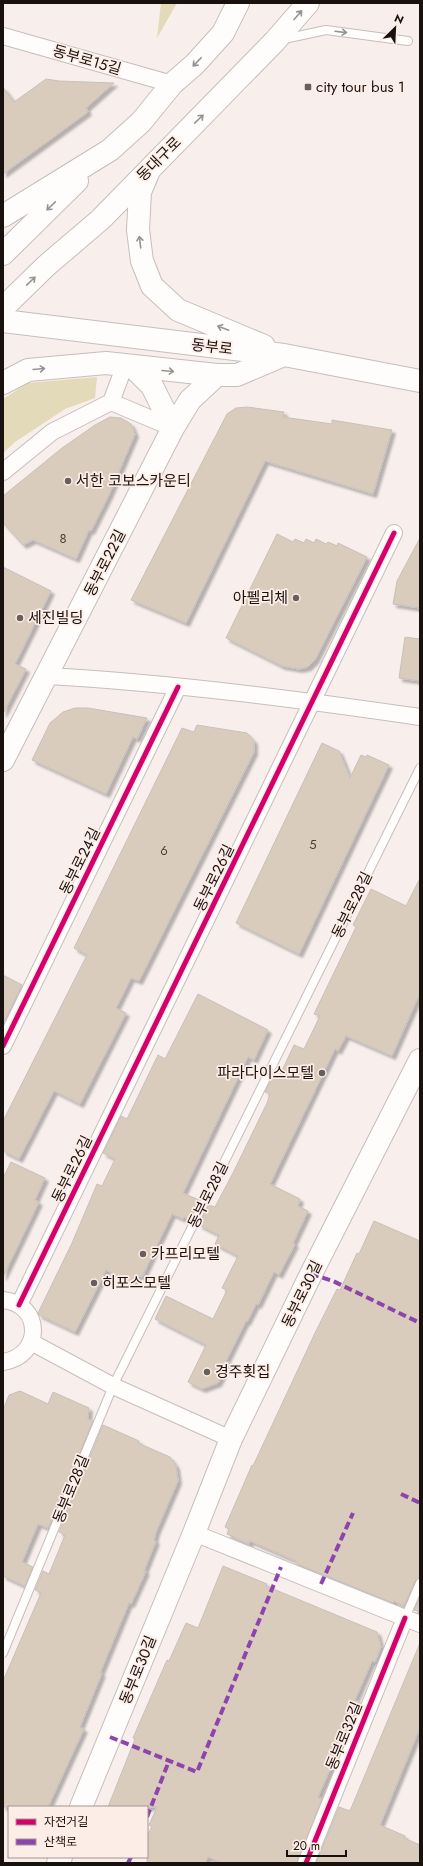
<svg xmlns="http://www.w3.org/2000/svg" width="423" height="1866" font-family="Jost,'Noto Sans KR',sans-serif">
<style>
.green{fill:#e2dab8}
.building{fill:#daccbd;stroke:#c7c0bc;filter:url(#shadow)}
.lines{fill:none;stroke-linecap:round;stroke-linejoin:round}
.lane-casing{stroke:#c6bebb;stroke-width:10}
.street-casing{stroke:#c6bebb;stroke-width:18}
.secondary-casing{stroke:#c6bebb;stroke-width:24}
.lane{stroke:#fefdfc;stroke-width:8}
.street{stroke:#fefdfc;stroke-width:16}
.secondary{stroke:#fefdfc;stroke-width:22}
.quiet{stroke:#8e44ad;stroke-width:4;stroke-dasharray:8 4;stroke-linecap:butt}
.cycleway-casing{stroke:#fdede7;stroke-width:8}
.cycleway{stroke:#d6006c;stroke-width:5}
.oneway{stroke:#979390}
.poi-dot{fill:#675f5b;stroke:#fdede7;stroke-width:1.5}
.labels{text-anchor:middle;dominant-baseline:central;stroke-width:3.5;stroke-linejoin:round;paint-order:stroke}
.number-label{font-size:13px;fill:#494039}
.street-label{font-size:15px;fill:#19110d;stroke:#fdede7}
.poi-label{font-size:15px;fill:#19110d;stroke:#fdede7;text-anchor:start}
</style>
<defs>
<filter id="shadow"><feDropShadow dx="3.5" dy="3.5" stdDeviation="1" flood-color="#0004"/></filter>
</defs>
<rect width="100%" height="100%" fill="#f8efec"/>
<path class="green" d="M161 3H177L157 38Z
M97 377 95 398 65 409 15 442 3 453V399L28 383Z"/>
<path class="building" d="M46 79 59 81 114 83 86 108 88 112 3 174V87L14 102Z
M247 407 284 412 283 417 332 424V420L392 430 373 494 265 461 186 623 131 600 227 414 236 408Z
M110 417 121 418 131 424 135 434 109 495 91 531 89 530 76 559 33 540 23 545 3 523V496L62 448 95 425Z
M277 534 293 542 295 539 304 543 306 539 314 543 316 539 326 544 328 542 337 546 338 543 367 557 315 660 308 667 299 669 282 666 226 638Z
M420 538V608L393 604 397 581Z
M3 567 51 591 15 664 26 669 3 714Z
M405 637 420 639V681L399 678Z
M75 708H88L147 718 137 739 133 737 106 794 32 760 50 723 63 712Z
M197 725 247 733 254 741V752L139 981 131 978 116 1008 126 1013 80 1104 54 1091 19 1159 3 1151V1121L87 955 74 948 182 728 194 732Z
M322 743 339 751 350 778 361 755 366 757 367 755 389 765 299 954 236 923Z
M420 878V993L392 1056 346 1036 338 1051 335 1049 270 1184 300 1199 298 1206 308 1211 293 1243 295 1244 279 1275 274 1272 258 1305 256 1304 247 1322 246 1321 226 1361 229 1362 218 1383 202 1389 188 1382 206 1345 155 1319 166 1296 213 1319 227 1290 222 1288 238 1256 215 1244 219 1235 199 1225 209 1205 215 1207 234 1171 267 1103 270 1094 265 1092 274 1075 279 1077 294 1045 304 1049 320 1016 314 1014 356 927 353 925 371 889 406 906Z
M3 975 22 985 3 1024Z
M198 994 268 1030 254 1060 248 1057 183 1193 199 1200 189 1220 184 1217 183 1219 172 1214 142 1277 138 1275 134 1284 106 1270 75 1332 39 1315 38 1313 72 1243 97 1184 102 1186 115 1159 103 1153 121 1116 127 1119 158 1055 165 1059Z
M11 1162 45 1178 35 1200 39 1202 3 1277V1178Z
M374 1221 420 1241V1578L415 1581 404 1606 394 1601 393 1603 295 1563 296 1561 250 1541 249 1544 227 1534 229 1529 225 1527 252 1465 253 1466 315 1333 337 1289 340 1290 357 1253 359 1254Z
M20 1391 48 1404 53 1392 89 1408 88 1419 93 1421 48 1528 38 1524 22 1562 33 1567 25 1586 3 1576V1410L9 1395Z
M103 1425 139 1441 138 1443 170 1457 176 1466 178 1481 156 1532 154 1540 156 1541 144 1571H146L131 1604 129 1603 100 1673H102L80 1727 84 1729 48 1807H3V1681L41 1593 35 1590 43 1571 49 1574 65 1535 59 1532Z
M223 1566 267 1584 266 1586 377 1632 381 1647 375 1662 372 1661 355 1700 360 1702 318 1797 322 1799 297 1863H222L208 1857 205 1863H147V1837L152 1826 149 1825 157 1807H108L135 1739 133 1738 167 1660 169 1661 186 1623 198 1628Z
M420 1597V1612L414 1610Z
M420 1643V1728L380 1825 405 1836 404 1838 420 1845V1863H316L339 1807 350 1811Z"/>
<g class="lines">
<defs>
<path id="lane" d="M284 39 326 30 408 41
M405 1618 420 1583
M3 1653 113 1386 420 768"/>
<path id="street" d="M3 36 172 84
M111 402 125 365
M3 472 52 432 111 402 173 428
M47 676C172 683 296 699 420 717
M3 1046 178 687
M3 1300C43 1304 43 1356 3 1362
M19 1305 394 533
M31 1342 113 1386 231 1439
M194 1533 420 1624
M306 1863 405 1618"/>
<path id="secondary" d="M148 173 140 192 138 230 142 261 152 286 178 310 264 346
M3 216 110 150 141 122 172 84 195 64 223 33 238 3
M3 254 77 181
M3 308 46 266 101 219 275 41 308 3
M3 321 284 355 420 381
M132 366 152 386 173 428
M3 383 28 370 106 363 217 375H237L284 355
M3 760 173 428 190 400 217 375
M81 1807 194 1533 231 1439 311 1274 420 1060
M58 1863 61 1857"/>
</defs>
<use href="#lane" class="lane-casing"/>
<use href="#street" class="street-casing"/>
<use href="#secondary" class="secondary-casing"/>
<use href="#lane" class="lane"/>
<use href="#street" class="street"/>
<use href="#secondary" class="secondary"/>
<path class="quiet" d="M311 1274 333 1281 420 1323
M401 1494 420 1503
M321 1584 353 1513
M110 1737 197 1772 281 1567
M147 1817 169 1761
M128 1863 131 1857"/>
<defs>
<path id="cycleway" d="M3 1046 178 687
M19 1305 394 533
M306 1863 405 1618"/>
</defs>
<use href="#cycleway" class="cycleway-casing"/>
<use href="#cycleway" class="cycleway"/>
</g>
<defs><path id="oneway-shaft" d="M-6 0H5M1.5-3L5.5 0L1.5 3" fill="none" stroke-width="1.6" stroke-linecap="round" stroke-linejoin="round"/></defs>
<g class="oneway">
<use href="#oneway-shaft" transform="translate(298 15) rotate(-49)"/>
<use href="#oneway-shaft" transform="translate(341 32) rotate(7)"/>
<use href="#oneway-shaft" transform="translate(197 62) rotate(134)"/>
<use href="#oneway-shaft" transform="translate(199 119) rotate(-44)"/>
<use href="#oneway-shaft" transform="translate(51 206) rotate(136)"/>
<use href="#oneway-shaft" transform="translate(140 242) rotate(-97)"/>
<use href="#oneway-shaft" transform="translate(31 281) rotate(-44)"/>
<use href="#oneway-shaft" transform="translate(223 328) rotate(-159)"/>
<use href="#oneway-shaft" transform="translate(39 369) rotate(-5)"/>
<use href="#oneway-shaft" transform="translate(168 371) rotate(5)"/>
</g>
<g class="poi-dot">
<rect x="304" y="83" width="8" height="8" rx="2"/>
<circle cx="68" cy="481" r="4"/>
<circle cx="296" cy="598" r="4"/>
<circle cx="20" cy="618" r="4"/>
<circle cx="322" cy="1073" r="4"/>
<circle cx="143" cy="1254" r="4"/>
<circle cx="94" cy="1283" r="4"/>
<circle cx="207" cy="1372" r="4"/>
</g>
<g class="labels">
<g class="number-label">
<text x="63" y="538">8</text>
<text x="313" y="844">5</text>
<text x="164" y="850">6</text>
</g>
<g class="street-label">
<text transform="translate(87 60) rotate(16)">동부로15길</text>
<text transform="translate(159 159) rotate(-45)">동대구로</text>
<text transform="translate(212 347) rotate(7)">동부로</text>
<text transform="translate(105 563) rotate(-63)">동부로22길</text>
<text transform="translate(80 861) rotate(-64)">동부로24길</text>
<text transform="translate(214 878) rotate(-64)">동부로26길</text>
<text transform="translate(352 905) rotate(-64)">동부로28길</text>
<text transform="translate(72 1169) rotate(-64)">동부로26길</text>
<text transform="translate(208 1195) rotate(-64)">동부로28길</text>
<text transform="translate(302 1294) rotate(-64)">동부로30길</text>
<text transform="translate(71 1489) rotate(-68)">동부로28길</text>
<text transform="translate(138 1670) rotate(-68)">동부로30길</text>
<text transform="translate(344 1736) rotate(-68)">동부로32길</text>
</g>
<g class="poi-label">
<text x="316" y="87">city tour bus 1</text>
<text x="76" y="481">서한 코보스카운티</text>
<text x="288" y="598" text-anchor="end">아펠리체</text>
<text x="28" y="618">세진빌딩</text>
<text x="314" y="1073" text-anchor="end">파라다이스모텔</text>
<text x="151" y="1254">카프리모텔</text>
<text x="102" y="1283">히포스모텔</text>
<text x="215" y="1372">경주횟집</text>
</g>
</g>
<rect width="423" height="1866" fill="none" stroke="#19110d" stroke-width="8"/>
<rect x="8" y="1806" width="140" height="52" fill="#fdede7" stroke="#a29590"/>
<rect x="16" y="1819" width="20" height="6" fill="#d6006c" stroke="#a29590"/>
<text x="44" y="1826" font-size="12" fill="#19110d">자전거길</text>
<rect x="16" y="1839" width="20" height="6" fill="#8e44ad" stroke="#a29590"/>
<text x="44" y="1846" font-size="12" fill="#19110d">산책로</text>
<g transform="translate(395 28) rotate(24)" stroke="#fdede7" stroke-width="3" paint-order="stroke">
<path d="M0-3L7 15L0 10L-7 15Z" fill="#19110d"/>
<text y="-6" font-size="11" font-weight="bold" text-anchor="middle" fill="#19110d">N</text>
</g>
<path d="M287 1850v6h59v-6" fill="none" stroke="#19110d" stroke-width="2"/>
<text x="293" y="1850" font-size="12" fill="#19110d" stroke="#fdede7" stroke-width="3" paint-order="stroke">20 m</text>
</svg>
